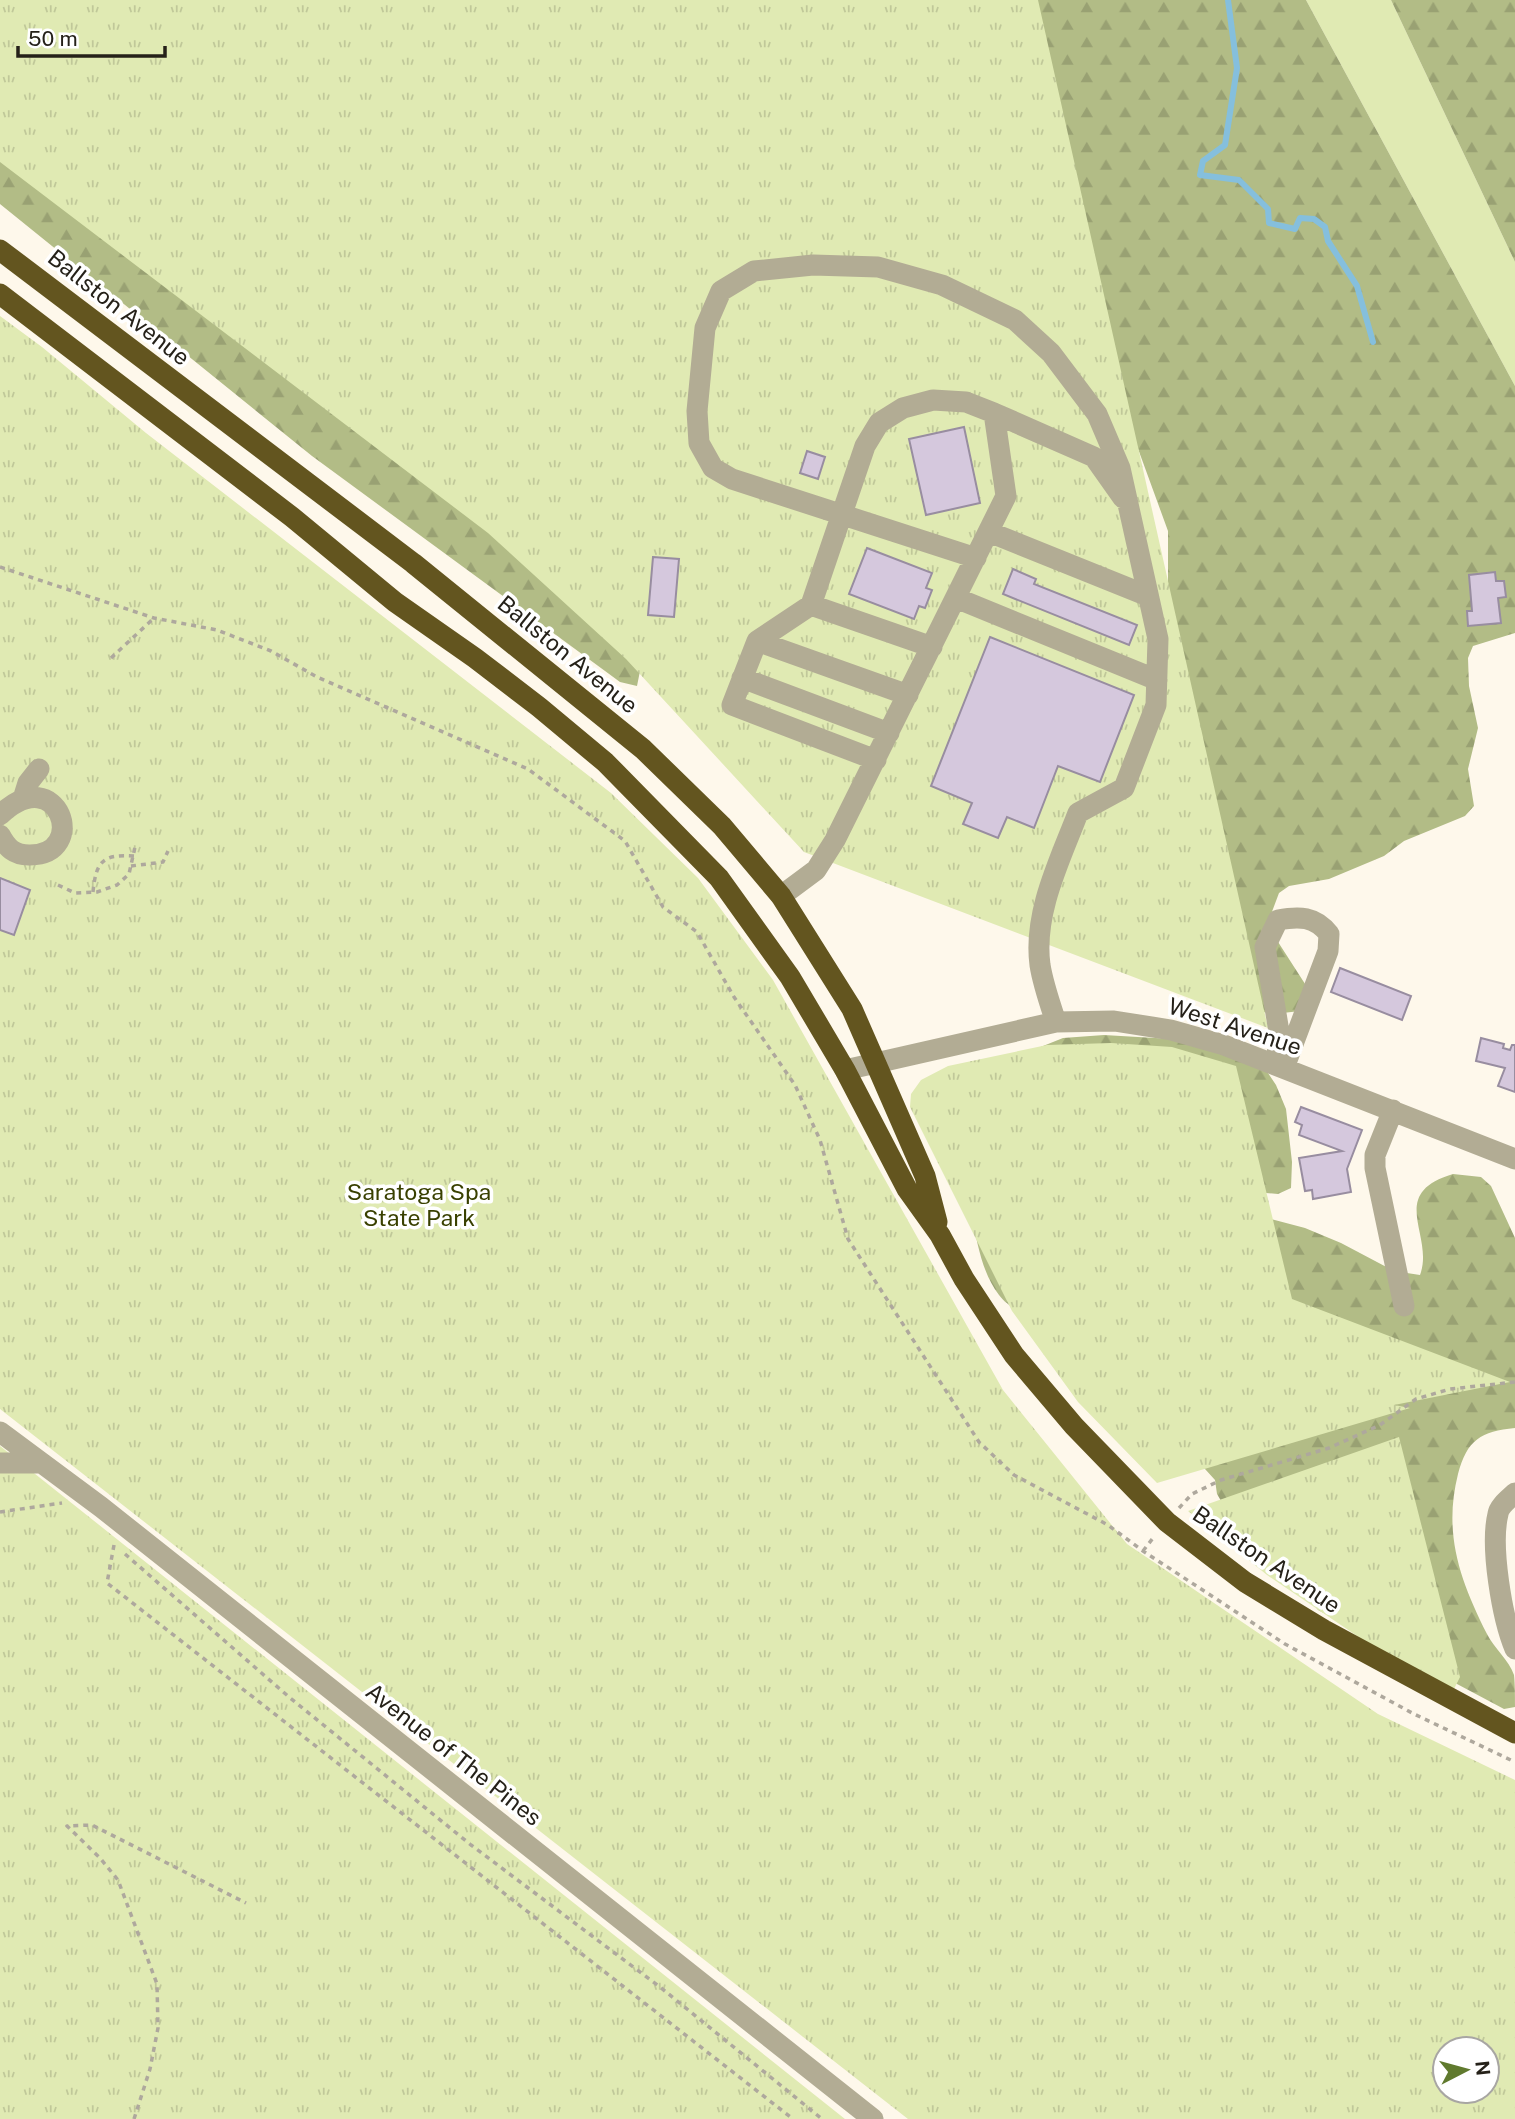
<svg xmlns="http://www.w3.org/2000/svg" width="1515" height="2119" font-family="'Public Sans',sans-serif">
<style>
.green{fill:#e0eab3}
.forest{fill:url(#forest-firs)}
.park{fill:url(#park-tufts);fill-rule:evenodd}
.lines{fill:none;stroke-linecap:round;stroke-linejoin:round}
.stream{stroke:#85bfdd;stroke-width:6}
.building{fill:#d5c8dd;stroke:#988da0;stroke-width:2}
.path{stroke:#aea89d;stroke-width:3.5;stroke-dasharray:5 5;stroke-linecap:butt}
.minor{stroke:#b2ac94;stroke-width:21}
.highway{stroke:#63551f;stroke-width:21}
.labels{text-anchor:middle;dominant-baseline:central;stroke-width:7;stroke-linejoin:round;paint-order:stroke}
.street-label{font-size:23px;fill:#252119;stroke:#fff}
.park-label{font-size:23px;fill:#394000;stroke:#fff}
</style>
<defs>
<pattern id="forest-firs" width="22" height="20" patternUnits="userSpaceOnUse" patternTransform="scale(1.75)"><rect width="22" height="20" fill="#b2bc86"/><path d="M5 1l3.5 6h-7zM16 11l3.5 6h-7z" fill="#99a173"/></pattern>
<pattern id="park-tufts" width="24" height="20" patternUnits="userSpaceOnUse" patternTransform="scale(1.75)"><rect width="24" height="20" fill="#e0eab3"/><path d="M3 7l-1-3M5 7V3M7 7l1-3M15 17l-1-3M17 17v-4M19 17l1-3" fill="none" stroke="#c0c899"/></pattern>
</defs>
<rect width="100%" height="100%" fill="#fef8eb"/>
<path class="green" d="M1306 0H1391L1515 262V386Z"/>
<path class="forest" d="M0 0H1306L1515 386V633L1473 646 1468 658 1469 686 1478 728 1468 769 1474 806 1465 816 1404 841 1384 856 1329 879 1289 886 1279 893 1270 917 1271 931 1307 987 1300 1011 1274 1014 1258 1011 1168 707V531L1137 446 642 661 637 686 620 682 312 456 0 204Z
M1391 0H1515V262Z
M1104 1035 1172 1039 1262 1064 1276 1085 1286 1109 1292 1162 1291 1188 1278 1194 1266 1193 1033 1050 1063 1038Z
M1453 1174 1481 1177 1491 1186 1515 1238V1428C1481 1431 1467 1440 1458 1474 1443 1534 1460 1580 1487 1634 1494 1648 1509 1660 1514 1675 1515 1684 1515 1697 1515 1707L1504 1709 1318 1610 1291 1575 1231 1518 1217 1494 1215 1480 1205 1469 1192 1465 1030 1317C1019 1311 1006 1305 999 1295 982 1273 977 1242 972 1216L1170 1192 1305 1228 1341 1243 1394 1271 1420 1275C1435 1235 1386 1194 1453 1174Z"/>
<path class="park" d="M0 0H1038L1268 1028 804 852 626 659 488 533 0 162Z
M0 316 42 347 146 433 611 793 698 878 773 980 1003 1390 1127 1544 1378 1714 1515 1780V2119H908L0 1409ZM1445 2049H1487V2091H1445Z
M1111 1043 1172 1047 1236 1066 1292 1299 1510 1382 1394 1405 1410 1408 1157 1483 1078 1402 1012 1311 910 1107 911 1094 921 1080 948 1066 1047 1045Z
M1399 1437 1460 1677 1454 1689 1363 1640 1267 1575 1188 1511Z
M0 1446 845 2119H0Z"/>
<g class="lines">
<path class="stream" d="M1228 0 1237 68 1225 145 1203 161 1200 175 1239 180 1268 209 1269 223 1295 229 1300 218 1314 219 1325 227 1328 241 1357 286 1373 342"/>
</g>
<path class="building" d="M964 427 980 503 926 515 909 439Z
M807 451 825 457 818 479 800 473Z
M867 548 932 573 926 588 932 590 925 608 919 606 914 619 849 594Z
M653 557 679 559 674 617 648 615Z
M1013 569 1036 579 1034 584 1137 625 1129 645 1003 594Z
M1495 572 1496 581H1504L1506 597 1498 598 1501 623 1468 626 1467 611H1472L1469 575Z
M990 637 1134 695 1100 782 1058 766 1034 828 1007 817 998 838 963 824 972 803 931 786Z
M0 878 30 890 14 935 0 930Z
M1340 968 1411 996 1402 1020 1331 992Z
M1481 1038 1504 1044 1503 1048 1510 1050 1512 1045H1515V1092L1498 1086 1505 1068 1476 1061Z
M1301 1107 1362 1130 1347 1169 1351 1192 1313 1199 1312 1190 1305 1191 1299 1158 1342 1151 1299 1135 1302 1125 1295 1122Z"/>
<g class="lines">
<path class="path" d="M0 567 154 618 217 630 271 651 317 677 528 769 625 841 663 907 697 932 734 997 795 1085 820 1140 848 1239 979 1442 1014 1475 1108 1525 1143 1551 1285 1644 1414 1714 1515 1762
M111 658 154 618
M131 866 163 862 168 851
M58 885 75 893 97 892 117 885 129 874 135 847
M93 892C96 861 103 854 134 856
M1179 1508 1192 1494 1221 1480 1329 1448 1380 1425 1416 1399 1450 1389 1515 1382
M0 1512 62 1503
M114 1545 107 1583 793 2119
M1143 1551 1153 1538
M125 1554 289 1697 471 1845 660 1987 822 2119
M134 2119 150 2069 158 2028 157 1984 118 1880 100 1858 67 1826 92 1825 246 1903"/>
<path class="minor" d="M994 413 1094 457 1123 498
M989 532 1148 596
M976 558 732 479 713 468 699 443 697 411 705 328 721 291 754 271 813 265 878 267 942 285 1015 320 1051 353 1097 414 1120 468 1158 639 1156 705 1124 788 1078 813C1060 860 1033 913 1040 965 1043 984 1050 1004 1056 1022
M956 598 1157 680
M811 605 932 647
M757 641 908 695
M742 678 889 733
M23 799 28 783 39 769
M0 815C59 759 90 856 29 855 14 855 7 848 0 835
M781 896 816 870 835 840 1006 496 994 413 966 402 933 400 903 408 879 423 865 446 811 605 757 641 732 705 876 760
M1275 1064 1280 1038 1265 947 1278 920C1299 916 1315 916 1329 934L1328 951 1284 1068
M845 1070 1056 1022 1114 1021 1171 1030 1224 1045 1515 1159
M1393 1110 1375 1155V1168L1404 1306
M0 1432 101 1507 873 2119
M0 1463H39
M1515 1493C1509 1499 1499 1506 1498 1514 1490 1546 1502 1618 1515 1649"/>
<path class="highway" d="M0 250 413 563 643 749 722 826 781 896 852 1009 925 1176 937 1222
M0 294 292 517 395 602 475 658 539 707 605 762 719 878 790 977 845 1070 907 1189 940 1235 964 1279 1014 1355 1074 1426 1167 1522 1245 1582 1324 1630 1515 1733"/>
</g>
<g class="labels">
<g class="street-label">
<text transform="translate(119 307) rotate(38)">Ballston Avenue</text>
<text transform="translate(568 654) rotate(39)">Ballston Avenue</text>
<text transform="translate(1235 1026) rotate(18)">West Avenue</text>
<text transform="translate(1267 1559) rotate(34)">Ballston Avenue</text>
<text transform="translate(454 1754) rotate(38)">Avenue of The Pines</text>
</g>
<g class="park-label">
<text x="419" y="1191">Saratoga Spa<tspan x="419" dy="26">State Park</tspan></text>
</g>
</g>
<g transform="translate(1466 2070) rotate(84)"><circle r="33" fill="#ffffff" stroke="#a8a6a3" stroke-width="2"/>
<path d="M0-5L12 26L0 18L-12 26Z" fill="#607a2e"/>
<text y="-10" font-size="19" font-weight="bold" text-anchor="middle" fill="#252119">N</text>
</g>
<path d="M18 46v10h147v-10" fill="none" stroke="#252119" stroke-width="3.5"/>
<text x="28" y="46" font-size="21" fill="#252119" stroke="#ffffff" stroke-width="5" paint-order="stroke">50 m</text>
</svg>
